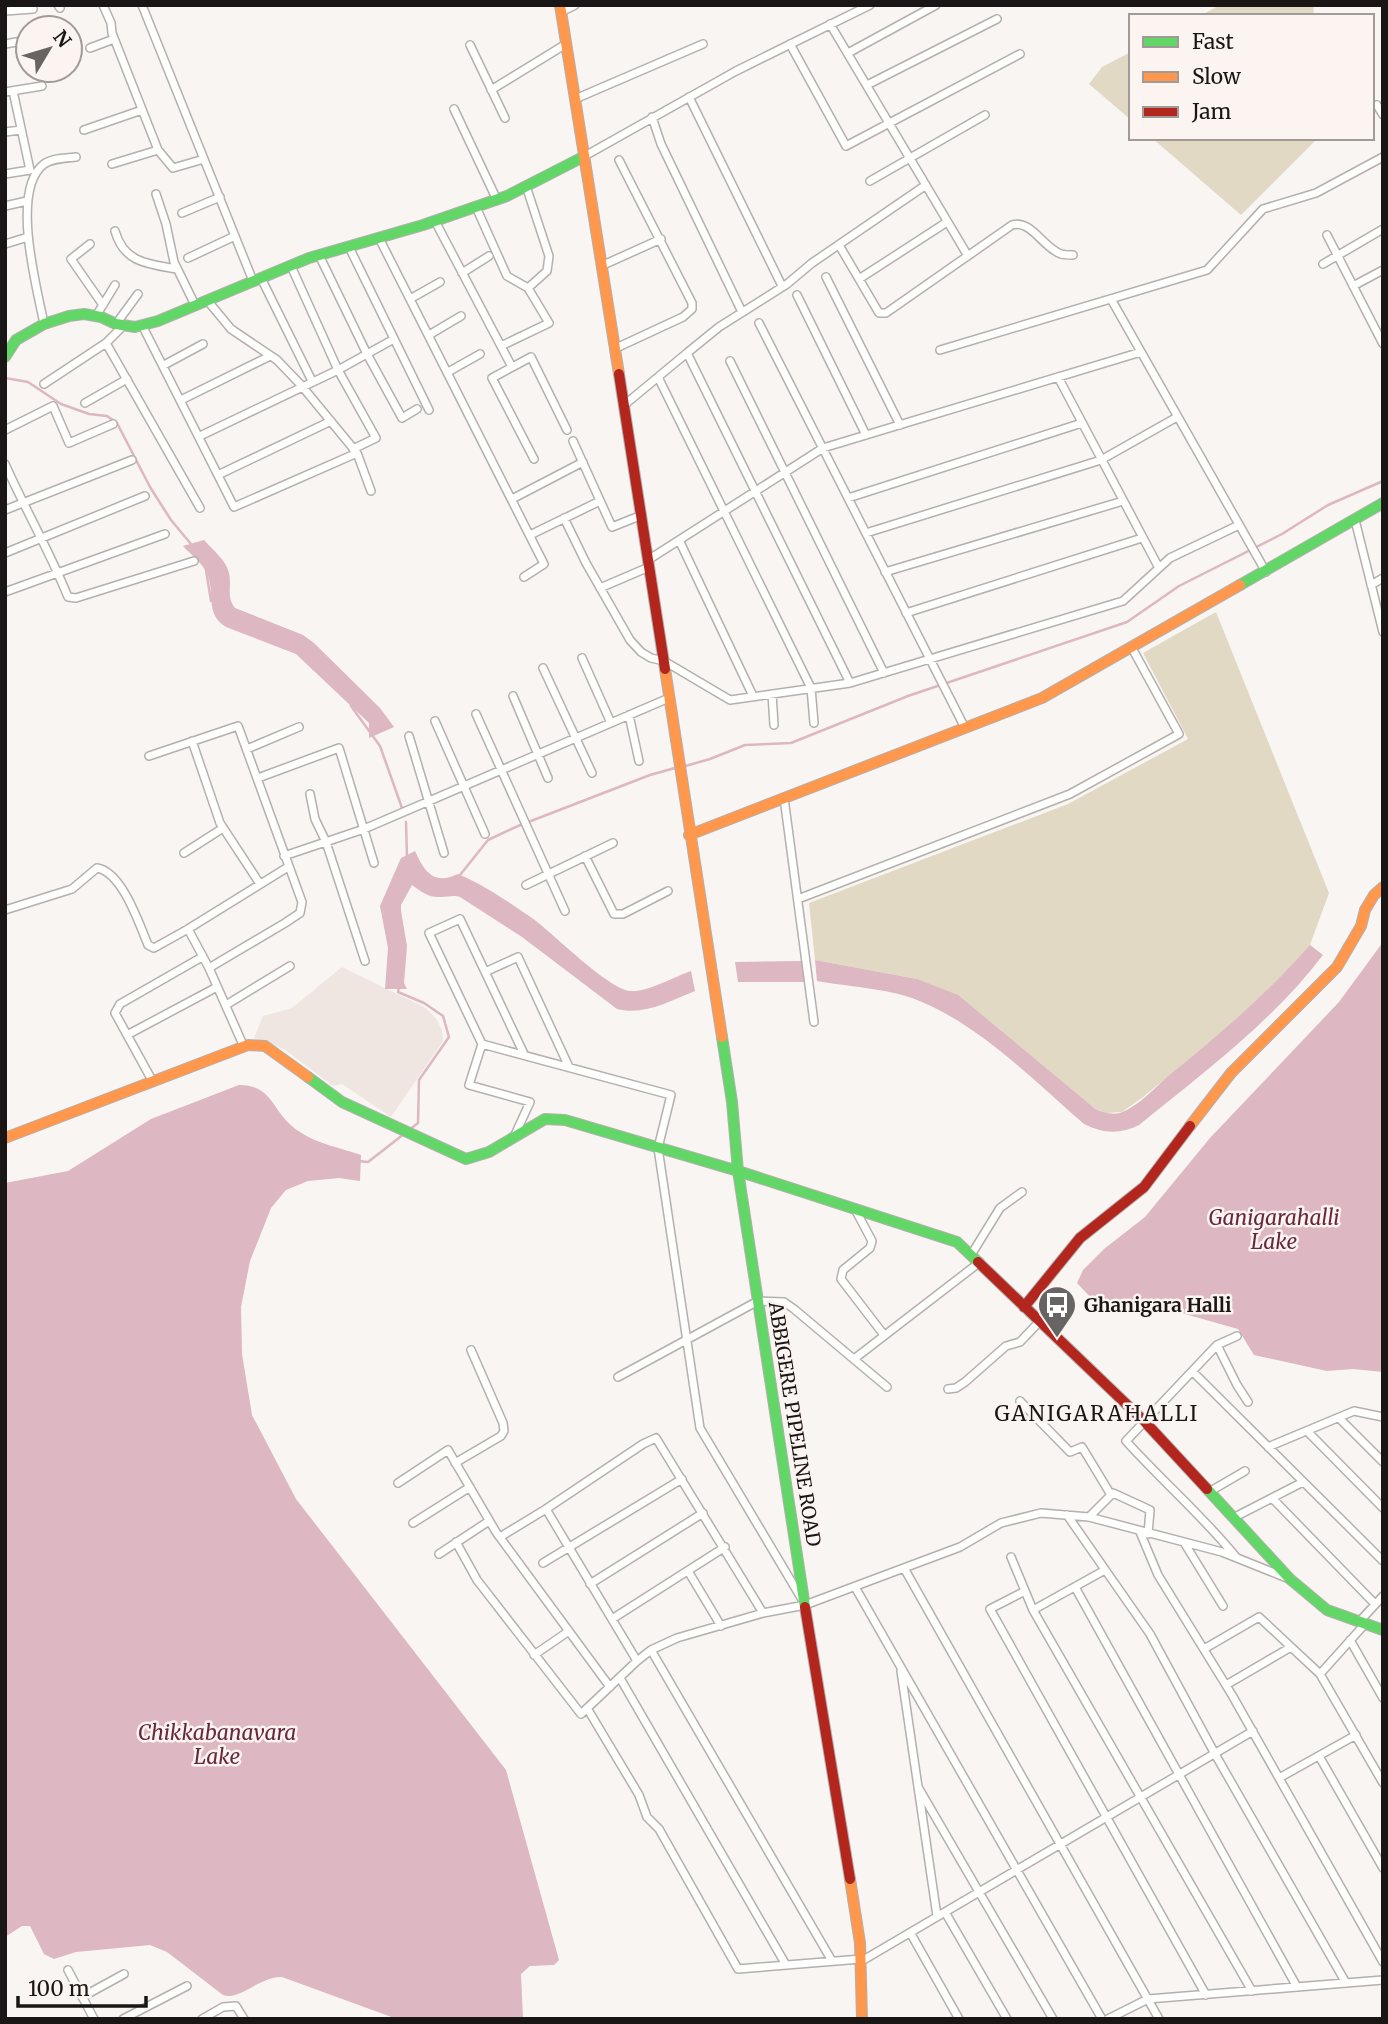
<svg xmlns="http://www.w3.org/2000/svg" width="1388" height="2024" font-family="Merriweather,serif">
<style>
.built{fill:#f0e6e1}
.green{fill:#e1d9c3}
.water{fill:#ddb7c1}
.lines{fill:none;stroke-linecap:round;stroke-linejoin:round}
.stream{stroke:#ddb7c1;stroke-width:2.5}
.street-casing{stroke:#b3b0ae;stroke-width:10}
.fast-casing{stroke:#b3b0ae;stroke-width:12}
.slow-casing{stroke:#b3b0ae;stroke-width:12}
.jam-casing{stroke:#b3b0ae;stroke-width:12}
.street{stroke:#fefefd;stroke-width:7}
.fast{stroke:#63d668;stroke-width:10}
.slow{stroke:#ff974d;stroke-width:10}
.jam{stroke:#b3261e;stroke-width:10}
.labels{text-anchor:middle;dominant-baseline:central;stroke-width:5;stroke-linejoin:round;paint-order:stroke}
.poi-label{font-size:19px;font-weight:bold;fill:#191615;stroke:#fcf4f0;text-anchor:start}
.street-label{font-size:19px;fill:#191615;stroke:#fcf4f0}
.water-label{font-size:21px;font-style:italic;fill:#67283f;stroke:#fcf4f0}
.neighbourhood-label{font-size:21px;letter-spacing:2px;fill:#191615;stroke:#fcf4f0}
</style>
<rect width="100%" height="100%" fill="#f9f5f3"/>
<path class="built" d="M342 967 426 1008 437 1020 442 1030 443 1041 391 1117 342 1084 333 1086 284 1049 254 1038 263 1016 292 1008Z"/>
<path class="green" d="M1220 5H1314L1313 16H1200Z
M1131 52V120L1089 84 1102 67Z
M1152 138H1318L1241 215Z
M1216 612 1329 893 1310 945 1281 979 1237 1020 1143 1097 1122 1112 1105 1113 1094 1108 917 979 815 960 809 903 1068 804 1188 739 1143 653Z"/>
<path class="water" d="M204 540C213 550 226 560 229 573 232 586 226 597 235 608L303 635 314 643 380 708 394 727 369 738V723L296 654 226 627C205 614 215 596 208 576 204 564 191 555 183 546Z
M415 851C425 873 434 885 458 874 484 885 509 902 532 918 553 933 608 989 630 991 646 993 676 976 691 971L695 991C670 1001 644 1016 617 1009L522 937 460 897C453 895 449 897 441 897 429 898 422 892 412 885L401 905V911L407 946 404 983 407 989H385L388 948 380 906 401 858Z
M1383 942V1372L1353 1369 1327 1371 1254 1355 1238 1329 1146 1303 1095 1302 1077 1283 1083 1270 1104 1249 1145 1217 1210 1138 1339 1002Z
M1310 945 1323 955C1272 1022 1204 1072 1139 1125 1121 1134 1103 1134 1084 1124 1032 1079 977 1022 912 998 888 989 844 986 817 981L815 960 917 979 958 995 1094 1108C1101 1112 1111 1115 1120 1113 1137 1107 1154 1089 1167 1077 1218 1036 1267 994 1310 945Z
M804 961 808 982H738L735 962Z
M239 1085C275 1085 271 1114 300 1132 318 1144 341 1148 361 1155L360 1181 339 1178 308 1181 286 1190 271 1208 250 1261 241 1307 242 1354 252 1415 296 1499 506 1770 559 1960 554 1965 530 1966 521 1974 523 2019H397L282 1977C260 1976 240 2001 223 1995L167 1952 150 1945 76 1952 54 1959 44 1954 30 1926H22L5 1937V1183L68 1171 151 1119Z"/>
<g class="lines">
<path class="stream" d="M5 378 28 382 61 404 89 414 107 416 117 423 150 487 171 520 191 544
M206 570 211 601
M351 706 380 746 402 808
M682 767 710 759 745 745 791 743 908 696 1127 622 1179 586 1282 534 1328 505 1383 481
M406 822 407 858
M460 875 488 840 518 826 650 775 675 768
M399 986 398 992 424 1003 443 1016 449 1037 419 1080 418 1123 409 1130
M358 1161 368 1162 404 1134"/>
<defs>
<path id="street" d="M58 5 60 8
M103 5 111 23 112 33 158 150 173 168 204 159
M142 5 253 281
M5 11 33 9
M561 12 575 5
M830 24 968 256
M5 44 28 40
M790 44 846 146 1020 54
M470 45 505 118
M90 48 114 39
M848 53 936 5
M867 85 997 19
M491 90 566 44
M5 92 42 86
M689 97 782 286
M575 99 703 44
M1377 105 1383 115
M454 109 497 200
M652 117 661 144 742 312
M84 130 142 110
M5 132 21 130
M583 157 736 71 870 5
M112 164 158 150
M5 174 30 170 13 91
M870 181 985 115
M526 186 549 256 547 271 528 288
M156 194 166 224 174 262 195 305
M5 206 27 201
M476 207 507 276 528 288 549 323 501 346
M182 213 220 197
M435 221 512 367
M115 231C124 263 148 264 177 269
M1327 235 1383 344
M379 238 544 564 524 577
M5 244 28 237
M90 244 71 259 103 305
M839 245 879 313H886L1012 225C1031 219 1043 248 1061 254 1065 255 1069 255 1073 255
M349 247 429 410
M319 255 367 354 402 418 417 409
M188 258 235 236
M1323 264 1383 229
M601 266 661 239
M462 273 489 256
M826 277 900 425
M261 278 312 381
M859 279 947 222
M1353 286 1383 270
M797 295 866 435
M410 299 440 282
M1111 299 1266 572
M96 316 115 285
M759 323 965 728
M44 324C37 288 10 190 44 164 53 158 65 158 76 157
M116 324 138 294
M142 325 234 507 357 453 301 385 277 360 231 329 207 300
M429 335 461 316
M106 343 200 508
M614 349 683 317 692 309V303L619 160
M940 350 1207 270 1263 209 1316 193 1383 157
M687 353 719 327 787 284 812 263 926 185
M730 361 884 673
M164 365 203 344
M448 372 480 354
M658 377 811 688 814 723
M1058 377 1159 568
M44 384 106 343 124 325
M181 400 270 356
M85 403 127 379
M5 430 53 406 69 443 113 424
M200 436 338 370 291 266
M573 441 612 527 642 515
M353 449 376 438 338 370 394 339
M357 453 371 491
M534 459 492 378 531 357 567 430
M5 464C25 509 50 552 68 597L76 598 194 561
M220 474 331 421
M848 498 1082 423
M512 499 583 462
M5 510 132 460
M564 518 586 563 630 640 641 652 651 658 664 661 730 700 850 683 687 353 623 406
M1355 520 1383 632
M866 533 1101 460 1177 417
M530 535 600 501
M679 540 753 696
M5 553 145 496
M648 560 823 448 1141 352
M885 572 1123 501
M1371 585 1383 578
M600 588 649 567
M5 592 165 534
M906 613 1142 538
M582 658 611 723
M543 668 592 773
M850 683 1123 601 1170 558 1239 525
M772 694 774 725
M513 696 548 778
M476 714 565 911
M629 715 639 761
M435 721 485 834
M409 736 444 853
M192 741 220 823 260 884
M247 749 299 727
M149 756 238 726 302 902 300 913 285 923 209 968 244 1047
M258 778 339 748 374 863
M310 794 315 819 326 842 365 961
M784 798 814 1022
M184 853 223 828
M284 856 364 829 669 698
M585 856 614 914H623L668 891
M526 885 613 843
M798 899 1070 794 1179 734 1132 648
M5 910 72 889 97 868C122 872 139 923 148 945L154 948 188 929
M209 968 188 929 288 867
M485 972 518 957 569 1067
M226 1005 290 966
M127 1035 217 987
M482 1044 429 933 460 919 524 1054
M153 1082 115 1013 120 1004 202 957
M514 1137 530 1102 469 1085 482 1044 671 1095 658 1148 700 1428 803 1601
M855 1209 872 1241 870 1248 843 1270 841 1279 884 1335
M971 1255 1000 1208 1022 1192
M1217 1345 1237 1385 1248 1402
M854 1359 980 1262
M1193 1372 1383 1561
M618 1377 758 1301 784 1302 794 1309 887 1387
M948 1389 956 1388 965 1382 1006 1346 1020 1342 1040 1321
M1020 1401 1070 1452 1082 1447 1111 1495
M1339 1418 1383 1462
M1307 1431 1383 1508
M1268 1447 1354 1411 1383 1417
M455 1463 501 1436 504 1431 503 1423 471 1350
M398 1483 448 1450 496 1532 610 1687
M1209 1492 1245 1471
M1272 1498 1375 1604
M546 1509 643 1444 656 1438 763 1613
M1067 1515 1150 1634 1215 1754 1346 1983
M1089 1517 1113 1493 1150 1510 1148 1534
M1233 1518 1303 1482
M413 1523 470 1487
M1140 1532 1158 1575 1232 1695 1383 1962
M500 1537 546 1509 637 1661
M456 1542 477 1580 581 1714 637 1661 651 1650 677 1638 763 1613 805 1605 960 1547 1001 1523 1041 1513 1089 1517 1222 1552 1287 1578
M1185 1544 1223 1606
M439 1554 489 1521
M1011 1557 1033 1610 1252 1991
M1236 1557C1203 1516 1162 1481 1126 1441L1217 1345 1237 1336
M543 1563 682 1479
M904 1568 1159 2019
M688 1571 721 1626
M590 1584 703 1513
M855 1587 1102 2019
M1075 1587 1297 1987
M1025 1591 990 1609 1206 1995
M1033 1610 1105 1570
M612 1619 725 1547
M1359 1622 1383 1596
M1350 1640 1383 1698
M1204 1649 1259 1617 1320 1674 1383 1783
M651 1650 832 1961
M534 1655 569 1631
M901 1671 937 1916
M1320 1674 1365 1624
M620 1678 786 1965
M1226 1685 1291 1647
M587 1708 639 1795 647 1817 659 1829 738 1969 861 1959
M1319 1756 1383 1868
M1279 1778 1356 1735
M918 1787 1053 2019
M945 1912 1007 2019
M911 1934 959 2019
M860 1962 1253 1731
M68 1970 94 2019
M82 1997 124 1974
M123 2019 187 1986
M202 2019 223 2007 236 2006 244 2019
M1108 2019 1148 1999 1383 1980"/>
<path id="fast" d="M5 357 16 340 44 324 69 316 84 314 101 317 116 324 135 327 158 321 309 258 423 225 507 196 583 157
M1240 585 1383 503
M722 1037 732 1102 738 1171 805 1607
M308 1077 342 1102 466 1159 489 1152 545 1119 565 1120 738 1171 957 1242 978 1262
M1207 1489 1290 1579 1327 1610 1383 1630"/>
<path id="slow" d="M560 5 619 374
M665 669 722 1037
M689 835 1042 698 1240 585
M1190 1126 1231 1073 1337 967 1361 926 1365 910 1374 895 1383 887
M5 1138 248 1045 265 1046 308 1077
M850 1879 860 1943 862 2019"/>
<path id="jam" d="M619 374 665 669
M978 1262 1145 1422 1207 1489
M1024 1307 1080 1238 1144 1187 1190 1126
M805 1607 850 1879"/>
</defs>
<use href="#street" class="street-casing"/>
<use href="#fast" class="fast-casing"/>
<use href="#slow" class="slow-casing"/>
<use href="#jam" class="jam-casing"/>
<use href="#street" class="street"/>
<use href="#fast" class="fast"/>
<use href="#slow" class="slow"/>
<use href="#jam" class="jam"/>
</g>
<defs>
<symbol id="bus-pin" viewBox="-11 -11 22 30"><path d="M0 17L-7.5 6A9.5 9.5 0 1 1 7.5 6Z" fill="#676463" stroke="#fcf4f0"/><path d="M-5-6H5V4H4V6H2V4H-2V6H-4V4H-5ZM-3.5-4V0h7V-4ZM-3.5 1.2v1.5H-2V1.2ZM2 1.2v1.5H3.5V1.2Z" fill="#fff"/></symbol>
</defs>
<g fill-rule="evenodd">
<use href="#bus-pin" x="1035" y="1283" width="44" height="60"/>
</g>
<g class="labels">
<g class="poi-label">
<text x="1084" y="1305">Ghanigara Halli</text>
</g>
<g class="street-label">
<text transform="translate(795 1424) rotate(81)">ABBIGERE PIPELINE ROAD</text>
</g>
<g class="water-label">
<text x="1274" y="1217">Ganigarahalli<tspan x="1274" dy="24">Lake</tspan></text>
<text x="217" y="1732">Chikkabanavara<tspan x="217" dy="24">Lake</tspan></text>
</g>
<g class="neighbourhood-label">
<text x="1097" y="1413">GANIGARAHALLI</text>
</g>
</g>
<rect width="1388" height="2024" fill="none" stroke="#191615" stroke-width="14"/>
<rect x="1129" y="14" width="245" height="126" fill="#fcf4f0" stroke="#a19b98" stroke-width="2"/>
<rect x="1143" y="37" width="35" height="10" fill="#63d668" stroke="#a19b98" stroke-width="2"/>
<text x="1192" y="49" font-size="21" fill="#191615">Fast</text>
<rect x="1143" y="72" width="35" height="10" fill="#ff974d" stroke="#a19b98" stroke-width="2"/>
<text x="1192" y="84" font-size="21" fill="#191615">Slow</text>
<rect x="1143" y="107" width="35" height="10" fill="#b3261e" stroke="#a19b98" stroke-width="2"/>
<text x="1192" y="119" font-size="21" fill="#191615">Jam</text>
<g transform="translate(49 49) rotate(52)"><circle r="33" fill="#fcf4f0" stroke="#a19b98" stroke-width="2"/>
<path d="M0-5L12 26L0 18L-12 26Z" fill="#676463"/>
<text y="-10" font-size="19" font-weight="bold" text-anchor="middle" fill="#191615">N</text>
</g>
<path d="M18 1996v10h128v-10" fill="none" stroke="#191615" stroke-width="3.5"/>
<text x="28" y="1996" font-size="21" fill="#191615" stroke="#fcf4f0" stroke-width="5" paint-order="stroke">100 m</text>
</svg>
